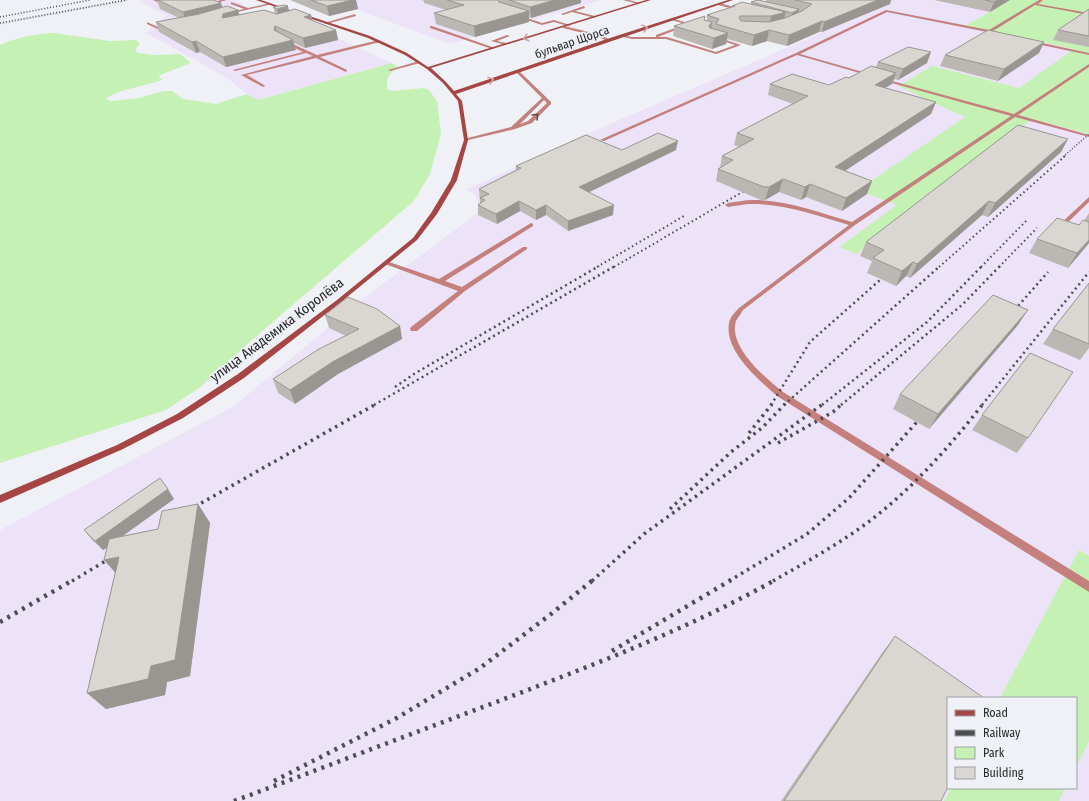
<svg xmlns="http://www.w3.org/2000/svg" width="1089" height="801" font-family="'Fira Sans Condensed',sans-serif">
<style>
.industrial{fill:#ede3f8;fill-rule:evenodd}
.green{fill:#c5f2b4}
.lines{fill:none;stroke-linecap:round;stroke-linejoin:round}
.path{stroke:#8e8f93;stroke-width:1;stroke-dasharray:0.5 1.5;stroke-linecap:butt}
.lane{fill:#c3807c;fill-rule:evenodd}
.street{fill:#c3807c;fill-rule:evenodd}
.secondary{fill:#a54644;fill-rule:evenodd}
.rail-far4{stroke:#4d4e51;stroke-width:1.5;stroke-dasharray:1 2;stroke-linecap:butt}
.rail-far3{stroke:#4d4e51;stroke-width:2;stroke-dasharray:1.5 3;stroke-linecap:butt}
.rail-far2{stroke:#4d4e51;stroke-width:2.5;stroke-dasharray:2 3.5;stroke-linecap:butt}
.rail-far1{stroke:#4d4e51;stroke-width:3.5;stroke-dasharray:2.5 4.5;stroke-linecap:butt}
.rail{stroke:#4d4e51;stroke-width:4.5;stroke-dasharray:3 5.5;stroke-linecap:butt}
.wall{fill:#bbb8b4}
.shaded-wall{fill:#999692}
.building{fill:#dad6d1;stroke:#999692}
.oneway{stroke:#cea4a6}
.oneway2{stroke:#5e4747}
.labels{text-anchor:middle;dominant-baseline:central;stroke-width:3.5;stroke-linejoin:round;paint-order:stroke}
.far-street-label{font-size:12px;fill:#28292b;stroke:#eff1f7}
.street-label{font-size:14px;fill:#28292b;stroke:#eff1f7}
</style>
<rect width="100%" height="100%" fill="#eff1f7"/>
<path class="industrial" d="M145 0H234L243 4 222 15 315 28 392 63 258 100 247 94 227 78 146 33 166 15 139 1Z
M331 0H601L450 44Z
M843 0H1089V801H0V530L234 406 360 301 480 211 475 194 466 190 582 136 821 33ZM948 698H1076V788H948Z"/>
<path class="green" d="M1011 0H1089V134L1032 119 856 254 839 247 897 205 858 190 965 117 898 86 932 66 1019 88 1074 49 965 26Z
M54 33 110 41 136 40 140 43 135 50 138 53 155 55 180 54 191 63 160 75 159 78 163 79C147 87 119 88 106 99L111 101 139 98 163 91H172L183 99 216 104 247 94 258 100 392 63 397 67 396 69C387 75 387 79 387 89L392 91 424 88 429 90 437 101 441 134 430 174 414 201 260 333 199 388 166 410 0 463V45C18 37 34 34 54 33Z
M1079 550 1089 556V741L1076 767V698H1000Z
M951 788H1065L1059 801H944Z"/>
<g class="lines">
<path class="path" d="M0 24 129 0"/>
<path class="lane" d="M153 0H158L164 3 186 0 164 5Z
M221 0H227L212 4 210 3Z
M623 0H629L640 3 638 4Z
M1039 0H1043L1038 4 1089 13V15L1035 5 993 31 998 32 997 34 887 12 800 54 870 74V76L797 55 604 141 600 140 796 53 886 10 989 30Z
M231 2 248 8 270 3 272 4 229 14 228 12 244 9 231 4Z
M718 3H720L744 10 741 11 718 5Z
M584 6 585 8 575 11 595 16V18L572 12 563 15 561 14Z
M355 14 356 16 326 24 324 23Z
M518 15 542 23 554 20 570 25 568 26 554 22 542 25 518 17Z
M671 18 691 24 658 37H667L716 52 735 45 717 39V37L741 45 716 54 666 39H632L620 36 622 35 632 37H656V35L686 24 671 20Z
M147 22 162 29 167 28 169 29 162 31 147 24Z
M430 26H432L495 48 492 49 430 28Z
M507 35 510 36 497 41 506 43V45L491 41Z
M379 40 380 42 320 57 347 70 346 72 316 58 247 75 264 85 265 86 263 87 241 75 313 56 306 53 235 71 233 70 303 52 285 43 286 41 317 55Z
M1033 41 1089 53V55L1032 43Z
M419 61 420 63 390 71 388 70Z
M1089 64V67L1018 115 1089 135V137L1015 117 855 225 743 310C741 314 738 317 736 321 728 347 766 378 783 392L1089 581V592L777 396C759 380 724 351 729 323 730 317 735 312 739 308L849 225C817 216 786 204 752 204 744 204 736 206 728 207L725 205 728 203C736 202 744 200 753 200 787 200 820 213 852 222L1011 116 881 80V78L1014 114Z
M516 70H518L551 102V104L532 123 515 129 464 141V139L511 127 542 98 516 72ZM544 100 547 103 528 121 520 124Z
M1089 197V202L1065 225 1067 227 1066 228 1059 227V225Z
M531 223 533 224V226L445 281 462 287 523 247H527V249L465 291 417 331H411L410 329 411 327 458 291 385 264V262H389L439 279Z"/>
<path class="street" d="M564 26 601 35 610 40 607 41 599 37 563 28Z"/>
<path class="secondary" d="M256 0H261L290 10 287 11Z
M646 0H651L431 68 445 81 454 91 607 39 728 0H733L456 94 462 101 468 140 457 180 437 214 417 240 341 302 244 378 183 418 123 449 0 503V495L117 445 177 414 238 374 337 300 413 238 431 213 451 180 464 140 458 101 443 83 427 69 405 55 368 38 300 15V13L370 36 407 53 428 67Z"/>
<path class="rail-far4" d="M0 17 90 0
M0 23 126 0
M1063 157 1089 134"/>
<path class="rail-far3" d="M597 267 684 216
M614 267 744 191
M939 267 1065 156
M981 267 1027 220
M999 267 1037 228"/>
<path class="rail-far2" d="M1011 314 1048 272
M395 387 414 374 599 266
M374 405 615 266
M771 405 810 342 880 280
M784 405 940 266
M822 405 927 322 982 266
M841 405 962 305 1000 266
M982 405 1089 272"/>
<path class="rail-far1" d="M749 433 772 404
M778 443 833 412 842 404
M670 509 731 452 763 427 785 404
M189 510 376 404
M72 581 114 556
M592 581 644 534 823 404
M729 581 807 534 849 498 924 414
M773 581C806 562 841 543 871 520 914 487 950 446 983 404"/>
<path class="rail" d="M0 622 73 580
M612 651 731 580
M274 781 395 719 480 668 551 614 593 580
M234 801C322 768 411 734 499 701 593 665 688 629 775 580"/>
</g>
<path class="wall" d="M157 0H214L221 3 222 7 239 15 275 13 273 7 311 15 312 20 336 30 338 40 305 48 294 43 296 50 226 67 200 52 196 53 159 32 156 22 179 18 160 9Z
M290 0H356L358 9 329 16Z
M422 0H581V3L531 18 529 17V22L475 37 436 24 434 13 446 10 424 3V1Z
M766 0H891L890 4 822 32H819L787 46 767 41 752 46 727 39 726 44 712 49 673 36 674 26 705 16V20H707V15L732 7V6L751 4V2H766Z
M934 0H1010L990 12Z
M1089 9V47L1053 40 1058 30Z
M1044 42 1039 53 998 81 940 66 945 55Z
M878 62 927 63 898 80 894 79 892 84 885 88 936 102 931 114 845 171 872 181 867 194 842 211 806 197 801 200 779 192 765 200H761L716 181 718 169 720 168 722 156 739 147 734 145 737 133 793 104 768 95 770 84 829 85 876 67Z
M1068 139 1061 152 988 217 982 215 910 278 906 276 896 286 867 273 872 261 860 256 866 242Z
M622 150H676L589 192 613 215 568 231 546 215 536 220 520 211 497 224 478 215V205L480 203 479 189 516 170V166Z
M1089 213V243L1068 268 1029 253 1037 239 1079 225 1084 221Z
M1089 283V348L1080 360 1043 344 1053 329Z
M325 315 400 326 402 339 338 374 295 404 278 393 273 379 346 336 329 328Z
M1018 325 929 429 893 409 900 394Z
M982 415 1028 438 1017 453 972 430Z
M174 499 123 536 158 529 198 504 210 523 190 676 167 682 165 695 106 709 87 693 115 573 107 548 103 550 92 540 84 530Z
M895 636 941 801H781L882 653Z"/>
<path class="shaded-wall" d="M353 0H356L358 9 329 16 327 6Z
M555 0H581V3L531 18 530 7Z
M878 0H891L890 4 822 32 824 22Z
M998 0H1010L990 12 994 2Z
M221 3 224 12 186 22 183 12Z
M288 6 290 16 279 18 277 9Z
M799 9 798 16 791 19 792 13Z
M238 10 241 20 222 18 223 14Z
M529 11V22L475 37 474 26Z
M786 12 783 22 769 27 771 16Z
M311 15 313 25 304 17Z
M822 21 819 32 787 46 789 35Z
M712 22 711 32 709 26Z
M275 26 278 36 274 30Z
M336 30 338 40 305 48 303 38Z
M769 30 767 41 752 46 754 35Z
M728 33 726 44 712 49 714 38Z
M293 40 296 50 226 67 223 57Z
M196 41 200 52 196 53 192 42Z
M1044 42 1039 53 998 81 1004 69Z
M931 52 927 63 898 80 903 69Z
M896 73 892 84 871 96 875 85Z
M936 102 931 114 831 180 835 167Z
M1068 139 1061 152 988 217 995 203Z
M678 141 676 150 579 197V187Z
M783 179 779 192 765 200 769 187Z
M872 181 867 194 842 211 846 198Z
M810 184 806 197 801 200 805 187Z
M519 201 520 211 497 224 496 214Z
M989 201 982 215 910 278 917 264Z
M546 205V215L536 220V210Z
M614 205 613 215 568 231V221Z
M1089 240V243L1068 268 1077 253Z
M913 262 906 276 896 286 902 271Z
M1028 310 1018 325 929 429 938 414Z
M400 326 402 339 338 374 295 404 290 390 334 361Z
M168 489 174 499 103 550 95 541Z
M198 504 210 523 190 676 167 682 165 695 106 709 87 693 151 666Z
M119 557 120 578 104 560Z"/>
<path class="building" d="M158 0H214L221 3 183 12Z
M311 0H353L327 6Z
M447 0H498L499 2 529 11 474 26 434 13 464 5Z
M509 0H555L530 7Z
M758 0 799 9 792 13 751 2Z
M795 0H878L824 22 822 21 789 35 769 30 754 35 716 24 719 19 707 15 735 6H732L742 2 786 12 771 16H740L739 18 741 21 769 22 785 18 802 11 812 4Z
M985 0H998L994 2Z
M284 5 288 6 277 9 273 7Z
M227 6 238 10 223 14 222 18 264 10 277 14 295 9 311 15 304 17 336 30 303 38 275 26 274 30 293 40 223 57 196 41 192 42 156 22 199 14Z
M1089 9V36L1058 30Z
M705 16 704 20 712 22 709 26 710 28 728 33 714 38 674 26Z
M988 30 1044 42 1004 69 945 55Z
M908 47 931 52 903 69 878 62Z
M871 66 896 73 875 85 936 102 835 167 872 181 846 198 810 184 805 187 783 179 769 187H764L718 169 733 160 722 156 754 139 737 133 808 96 770 84 792 74 829 85 846 77 849 78Z
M1018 125 1068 139 995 203 989 201 917 264 913 262 902 271 873 258 884 250 866 242Z
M658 133 678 141 579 187 614 205 568 221 546 205 536 210 519 201 496 214 478 205 485 200 480 198 489 194 479 189 521 168 516 166 586 135 622 150Z
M1057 218 1079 225 1083 220 1089 222V240L1077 253 1037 239Z
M1089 283V344L1053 329Z
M993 295 1028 310 938 414 900 394Z
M348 297 377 309 400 326 334 361 290 390 273 379 319 349 359 329 325 315Z
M1030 353 1073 372 1028 438 982 415Z
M160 478 168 489 95 541 84 530Z
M198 504 175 660 151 666 148 679 87 693 119 557 104 560 109 539 158 529 162 511Z
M895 636 984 698H948V787L941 801H784Z"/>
<defs><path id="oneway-chevron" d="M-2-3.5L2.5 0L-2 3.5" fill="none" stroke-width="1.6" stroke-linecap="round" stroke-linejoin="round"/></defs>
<g class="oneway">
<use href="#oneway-chevron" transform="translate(645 28) rotate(-18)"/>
<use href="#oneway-chevron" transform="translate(526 38) rotate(163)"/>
<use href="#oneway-chevron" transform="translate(491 80) rotate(-19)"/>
</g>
<use class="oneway2" href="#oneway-chevron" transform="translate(536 116) rotate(-45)"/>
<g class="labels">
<g class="far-street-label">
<text transform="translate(572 42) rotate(-19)">бульвар Щорса</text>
</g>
<g class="street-label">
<text transform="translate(277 330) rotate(-37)">улица Академика Королёва</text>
</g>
</g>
<rect x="947" y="697" width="130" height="92" fill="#eff1f7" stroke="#9fa1a5"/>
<rect x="955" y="710" width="20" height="6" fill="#a54644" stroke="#9fa1a5"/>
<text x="983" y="717" font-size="12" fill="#28292b">Road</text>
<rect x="955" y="730" width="20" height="6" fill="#4d4e51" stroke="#9fa1a5"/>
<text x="983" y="737" font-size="12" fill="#28292b">Railway</text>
<rect x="955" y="747" width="20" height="12" fill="#c5f2b4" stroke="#9fa1a5"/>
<text x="983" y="757" font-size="12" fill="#28292b">Park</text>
<rect x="955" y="767" width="20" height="12" fill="#dad6d1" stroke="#9fa1a5"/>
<text x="983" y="777" font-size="12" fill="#28292b">Building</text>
</svg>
